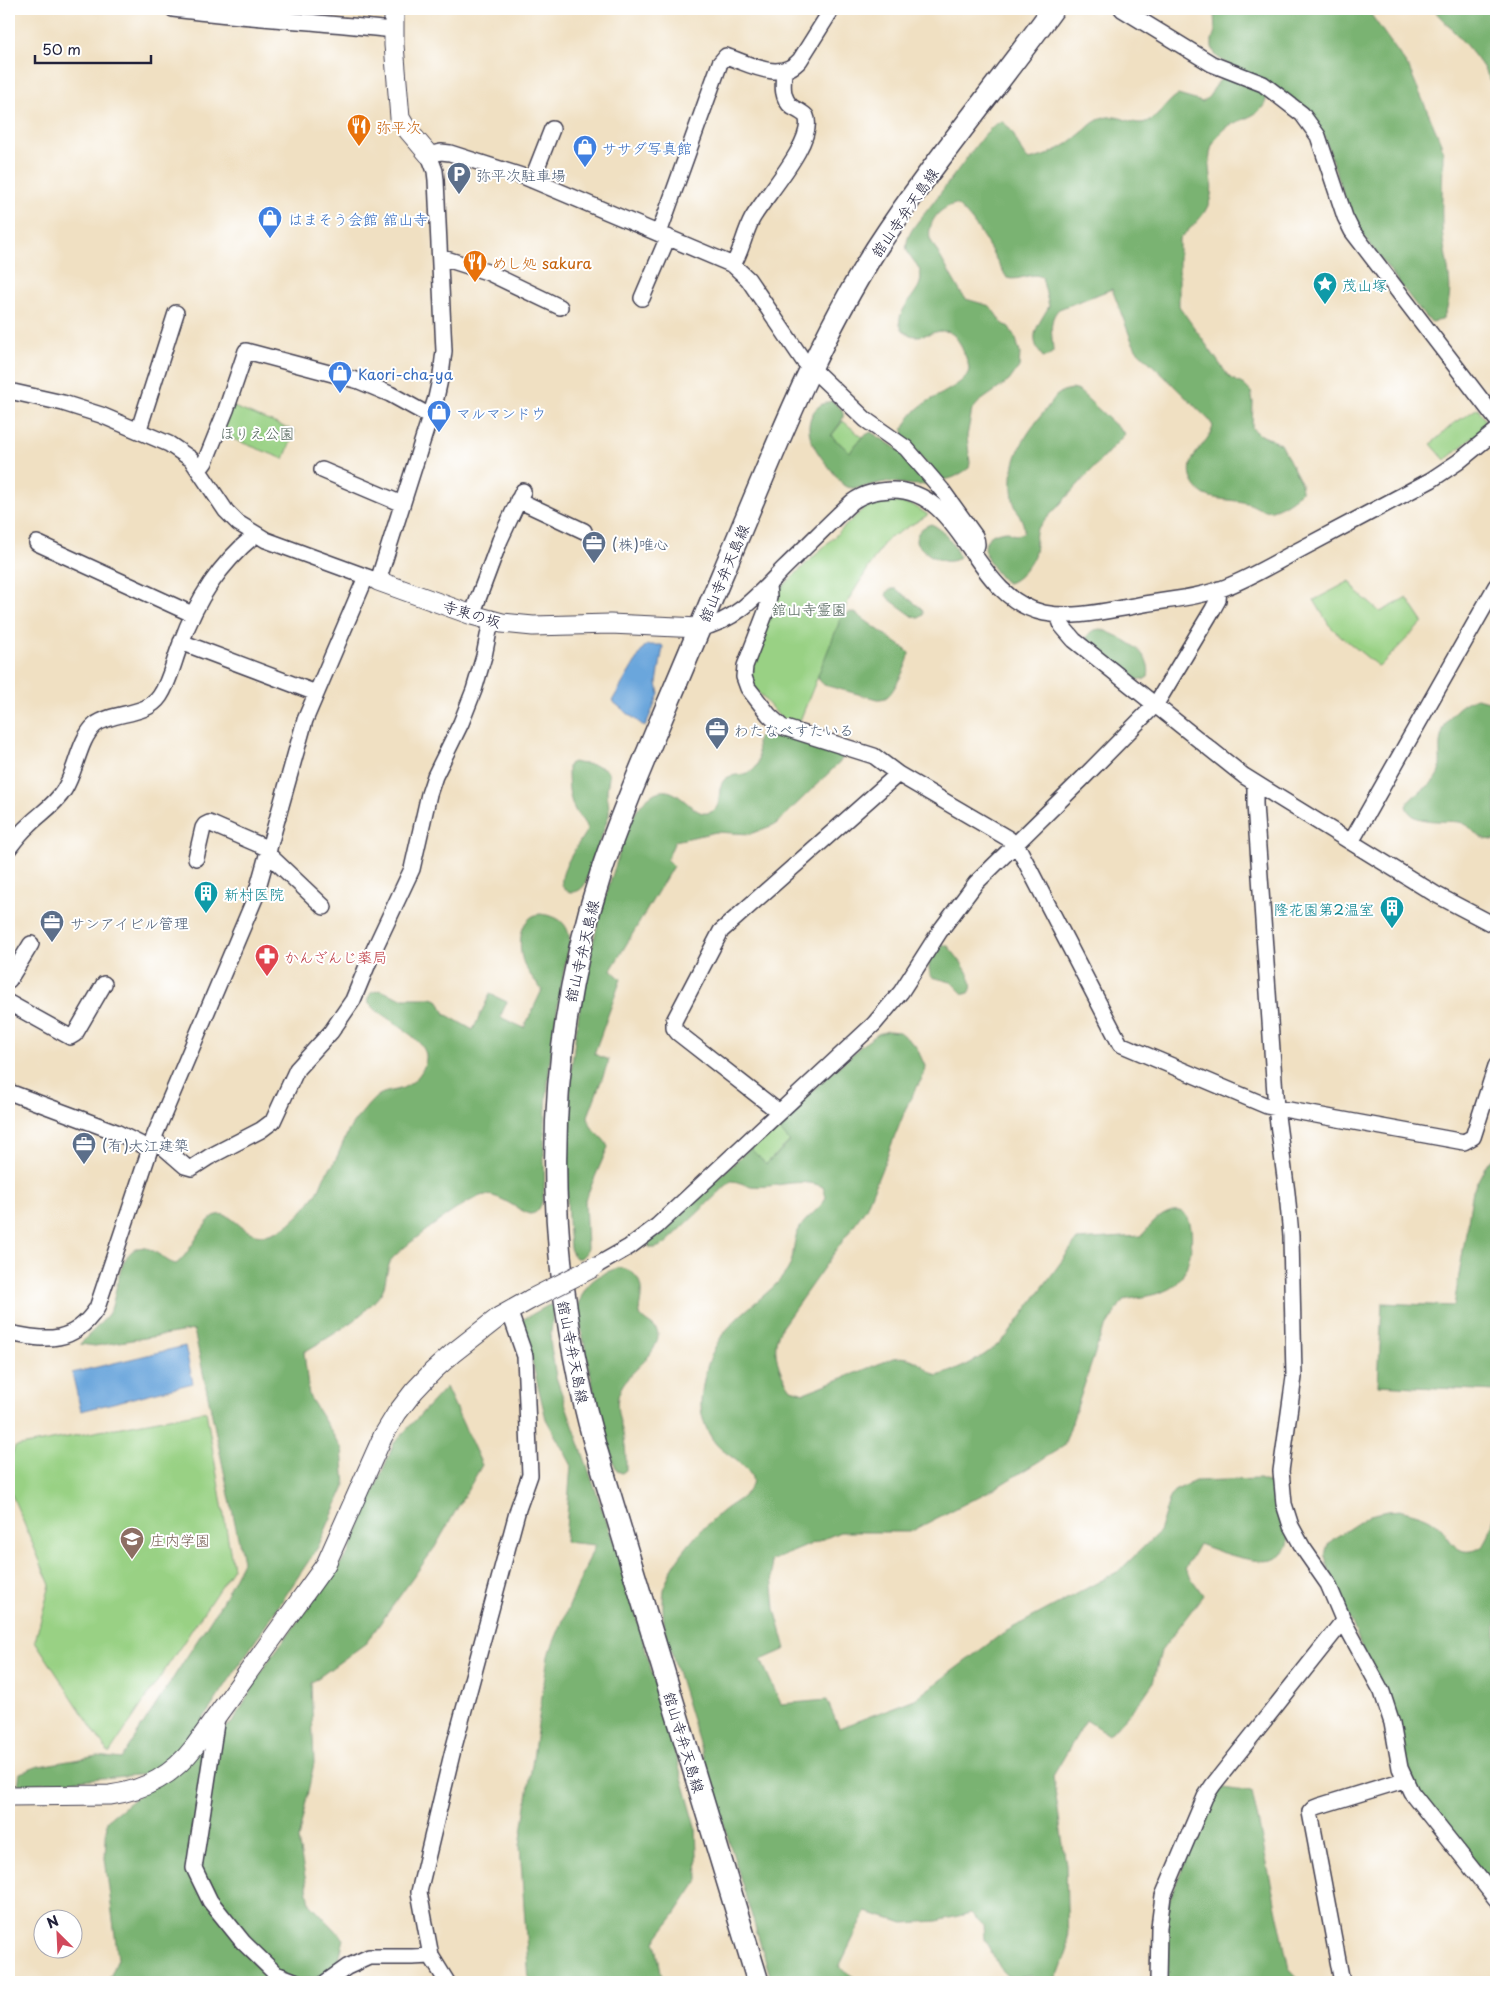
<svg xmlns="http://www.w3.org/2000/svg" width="1505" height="1991" font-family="'Playpen Sans','Klee One',sans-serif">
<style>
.green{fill:#99d184;stroke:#5e7a60}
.forest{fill:#7ab372;stroke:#4e6a56}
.water{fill:#6ba6dc;stroke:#46648c}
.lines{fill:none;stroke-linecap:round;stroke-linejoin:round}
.minor-casing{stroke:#413e4f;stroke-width:18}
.tertiary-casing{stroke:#413e4f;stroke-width:21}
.secondary-casing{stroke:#413e4f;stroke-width:24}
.minor{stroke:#fff;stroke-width:15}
.tertiary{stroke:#fff;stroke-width:19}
.secondary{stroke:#fff;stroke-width:21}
.tertiary-bridge-casing{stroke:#413e4f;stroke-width:21;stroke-linecap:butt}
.tertiary-bridge{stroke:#fff;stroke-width:19}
.labels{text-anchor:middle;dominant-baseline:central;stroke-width:4;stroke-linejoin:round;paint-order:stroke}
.food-label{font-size:15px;fill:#c56008;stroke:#fff;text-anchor:start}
.shop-label{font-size:15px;fill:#366cbe;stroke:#fff;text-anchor:start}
.service-label{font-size:15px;fill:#4e5e75;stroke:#fff;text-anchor:start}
.street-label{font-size:15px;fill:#22223b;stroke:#fff}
.culture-label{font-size:15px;fill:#0d838f;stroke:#fff;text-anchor:start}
.park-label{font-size:15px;fill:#4c5f55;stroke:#fff}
.health-label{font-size:15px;fill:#be3a42;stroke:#fff;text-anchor:start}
.education-label{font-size:15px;fill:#785e54;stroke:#fff;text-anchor:start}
</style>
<rect width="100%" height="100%" fill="#fff"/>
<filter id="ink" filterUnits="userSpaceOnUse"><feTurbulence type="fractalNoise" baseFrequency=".02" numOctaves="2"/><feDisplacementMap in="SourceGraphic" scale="10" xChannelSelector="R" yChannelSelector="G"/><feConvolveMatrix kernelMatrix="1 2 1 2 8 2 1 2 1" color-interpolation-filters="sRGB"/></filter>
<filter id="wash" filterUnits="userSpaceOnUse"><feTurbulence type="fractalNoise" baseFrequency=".0096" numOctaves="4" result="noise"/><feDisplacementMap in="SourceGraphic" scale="20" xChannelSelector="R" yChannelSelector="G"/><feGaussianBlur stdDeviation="1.12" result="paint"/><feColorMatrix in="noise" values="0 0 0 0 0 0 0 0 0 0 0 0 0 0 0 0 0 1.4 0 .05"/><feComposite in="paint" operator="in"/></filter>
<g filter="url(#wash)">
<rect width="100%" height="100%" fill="#f0e0c2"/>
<path class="green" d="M231 406 295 431 284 459 220 434Z
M1478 408 1488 425 1445 460 1431 444 1453 424Z
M843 421 862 437 850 452 831 436Z
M895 502 913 505 928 515 886 540 849 599 797 728 785 723 752 685 750 667 779 590 863 509 877 503Z
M1350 581 1357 592 1380 612 1407 598 1423 622 1379 667 1336 632 1329 625 1314 600Z
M775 1125 790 1141 766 1164 750 1148Z
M206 1411 233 1568 109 1754 35 1641 50 1585 9 1488V1461L15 1447Z"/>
<path class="forest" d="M1216 9H1367L1409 68 1441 143 1443 153C1443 178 1441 202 1442 226 1443 259 1459 289 1442 320L1432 322 1425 317 1353 222 1323 133 1216 56 1212 47V40L1215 31 1214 13Z
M1433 9H1496V109C1495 100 1495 91 1491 82 1481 58 1451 29 1433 9Z
M1225 77 1252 85 1266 94C1269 114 1241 119 1228 126 1223 129 1218 135 1215 140 1203 159 1216 180 1210 200 1206 216 1190 228 1179 239V306L1229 377 1244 385 1251 392 1253 402 1252 428 1259 434 1281 444 1301 483V492C1293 500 1282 507 1272 510 1263 512 1257 507 1250 504 1236 499 1218 501 1205 495 1199 492 1193 484 1191 477 1186 453 1209 445 1213 426L1209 420 1136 349 1131 339 1112 289 1059 309C1047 320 1053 338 1053 352L1048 356 1043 357C1026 336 1039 325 1049 306L1042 277C1031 271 1019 282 1007 278 992 254 979 223 956 204 940 207 927 222 930 239L961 293 966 299 990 306 1002 323 1009 327 1016 339 1020 353 1019 367 1009 381 979 402 972 410 967 436 970 463 969 468C960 474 951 481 940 479L904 438 903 430C907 421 912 413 921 406 932 397 970 383 969 368 968 361 964 353 961 346 946 313 924 347 905 332 888 318 916 297 920 283 925 262 903 259 907 242 909 230 922 217 929 208 948 183 966 159 984 135L993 126 1001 121C1017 130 1016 149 1029 160 1049 156 1065 147 1080 134 1086 130 1091 123 1098 120 1119 110 1130 127 1146 122 1160 118 1166 101 1178 95L1202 102C1214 96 1213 82 1225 77Z
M1071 389 1079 391 1125 434 1037 529C1034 537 1037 543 1035 552 1033 562 1018 582 1007 583 1002 580 998 574 994 569 980 550 981 533 1007 531 1014 536 1017 536 1024 532 1025 520 1015 511 1013 499 1006 453 1030 431 1056 396L1063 391Z
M832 401C852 415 841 421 831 436L850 452 862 437 871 432 902 452 927 483C919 488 897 482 887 482 873 483 855 493 843 485 830 466 801 442 811 417 815 407 822 403 832 401Z
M931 524C943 528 955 546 959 557 947 569 923 553 916 542 916 532 922 527 931 524Z
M892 589H896L921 608 923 611V615L919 618 914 617 889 599 886 595 888 591Z
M850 612 855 613 905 649 909 653C910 661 894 691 888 696 885 699 881 699 877 699L824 685 819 680 818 675 841 618Z
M1101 629C1120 637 1154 651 1148 677L1143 680 1132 679 1086 641C1088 632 1092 630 1101 629Z
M1476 698 1489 701 1496 707V840C1471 840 1475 825 1459 822 1443 820 1411 825 1406 806 1413 792 1430 790 1438 774 1442 766 1439 753 1440 744 1442 722 1456 705 1476 698Z
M773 730 842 752 843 757 840 762 776 824 750 834 716 832 675 841 667 860 673 866 611 970 621 979 594 1054 609 1060 588 1116C589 1132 603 1134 608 1147L585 1200 587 1248 585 1254 581 1258H576L572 1253 570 1248C559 1120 574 989 615 867 623 843 629 812 650 796 678 775 692 824 713 811 723 805 716 789 724 780 733 771 750 779 757 765 763 752 746 734 773 730Z
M573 762C582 765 607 763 609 775 609 780 607 786 607 791 607 800 610 807 609 815L585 884C582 889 578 892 572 892 543 889 584 838 587 829 585 822 580 818 576 812 568 798 568 782 568 767L569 764Z
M540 914C558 916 568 922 570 941 555 1010 546 1079 544 1149 543 1164 550 1214 530 1214 515 1209 502 1195 485 1195 471 1195 402 1247 392 1259 385 1269 387 1286 380 1295 360 1320 331 1336 304 1352L309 1396 342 1449 345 1486 318 1547 177 1758 150 1774 18 1785 20 1773 39 1766 98 1756 121 1759 222 1602 243 1561 194 1330 95 1346 80 1344C88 1335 106 1320 111 1309 117 1293 118 1254 138 1248 152 1244 164 1262 176 1264 191 1254 204 1218 217 1215 237 1209 245 1252 285 1227 296 1220 314 1199 320 1187 322 1183 323 1178 326 1174 329 1169 333 1166 335 1161 343 1145 347 1128 360 1115 366 1108 373 1098 381 1094 387 1091 394 1091 400 1089 413 1085 427 1070 426 1055 424 1039 386 1018 373 1008L369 1004 368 998 371 993 380 990 400 998H432L439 1001 445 1014 473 1030 490 994 507 1002 500 1017 524 1028 542 990C536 982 528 973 524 964 517 947 519 916 540 914Z
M941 944 948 946C956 956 979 981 969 993L963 994 951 982 932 977C925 965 931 953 941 944Z
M888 1031 899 1032 916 1046 925 1066 924 1075 909 1101 866 1208 781 1328C779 1333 776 1338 776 1343 774 1359 782 1377 791 1389L804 1393 894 1358C914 1354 921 1367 937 1376 963 1369 989 1355 1008 1335L1077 1240 1141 1236C1149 1228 1157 1217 1167 1213 1203 1197 1194 1271 1175 1285 1161 1296 1139 1297 1123 1300L1101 1335 1064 1446 997 1487 910 1532H840L771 1561 775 1609 786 1649 761 1660 781 1704 827 1700 839 1728 915 1699 1003 1633 1119 1571 1159 1532 1169 1500 1174 1491 1195 1481 1259 1479C1264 1481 1269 1482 1272 1486 1279 1493 1292 1536 1288 1545 1286 1551 1280 1556 1275 1559 1257 1566 1217 1551 1199 1544L1185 1569 1203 1595 1161 1651 1153 1683 1142 1699 1109 1735 1086 1720 1053 1776 1066 1865 1068 1948 1059 1973 1053 1981 1043 1982 1037 1981 1032 1976 1016 1978 1007 1976 1002 1971 984 1939 983 1925 971 1913 937 1921 904 1923 866 1912 839 1967 861 1982H772L666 1635C663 1620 662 1606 664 1590 669 1562 703 1526 725 1509 733 1503 749 1495 752 1484 757 1470 724 1454 716 1444 707 1433 700 1416 701 1402 703 1374 711 1346 730 1326 747 1306 772 1293 787 1271 796 1258 791 1241 800 1228 807 1215 821 1210 826 1197L823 1187C800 1176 775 1189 751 1186 744 1185 738 1181 731 1181L665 1244 656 1248H650L648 1244 750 1148 766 1164 790 1142 775 1125 862 1045 878 1034Z
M1496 1156V1391L1378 1385 1382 1303 1454 1306 1473 1190 1486 1165Z
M618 1268C633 1268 643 1280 641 1296 641 1302 638 1309 640 1315 646 1325 662 1325 657 1341 650 1364 623 1373 618 1397 615 1412 622 1425 624 1439 626 1449 626 1460 626 1470L622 1473 617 1471 614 1463 597 1407 578 1312C580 1287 595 1275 618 1268Z
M549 1305 554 1306 550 1341 556 1377 620 1560 696 1827 698 1880 674 1916 655 1941 663 1982H529L520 1846 548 1656 595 1545 565 1542 571 1464 546 1419 522 1320Z
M446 1387 482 1465 435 1547 366 1643 311 1683 314 1763 298 1840 310 1903 344 1939 335 1975 275 1982H108L118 1959 105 1858 107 1820 234 1721 266 1664 349 1552 394 1443Z
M1403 1510C1415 1513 1429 1516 1438 1525 1445 1531 1448 1540 1455 1546 1464 1555 1481 1552 1487 1540 1491 1531 1493 1520 1496 1510V1890L1416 1789 1356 1633 1328 1569 1325 1555 1328 1545 1333 1539 1370 1515 1387 1511Z
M1216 1787 1252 1792 1289 1969 1301 1982H1162L1164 1912Z"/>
<path class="water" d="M648 645H662L663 647 657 683 659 694 645 727 612 701 644 647Z
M185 1346 193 1383 81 1411 72 1373Z"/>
</g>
<g filter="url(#ink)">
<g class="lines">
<defs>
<path id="minor" d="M173 9C246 18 320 22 393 30
M1122 9 1212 64 1263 84 1302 114 1318 136 1345 217 1352 231 1496 419
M532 180 552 129
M659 233 720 63 726 56C750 64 780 83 800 60L832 9
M440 257 487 272 560 307
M733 265C742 250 744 234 752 219 764 197 817 140 806 116 802 112 797 110 792 107 781 98 783 84 784 72
M642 298 668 237
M9 391 63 403 101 415 169 444 191 459 226 511 238 523 266 540 378 581 436 398 441 375 444 351 436 180 435 171 429 155 441 152 450 153 525 177 733 265 748 279 803 360 866 420 906 448 942 490 975 536C978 543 978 547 972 553
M139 429 176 313
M199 470 205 462 226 410 246 351 359 381 390 394 430 416
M322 470 402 504
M518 500 584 531
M37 543 192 614
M768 585 769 597 767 609 745 666 744 677 748 688 769 715 782 727 874 756 898 774
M472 615 500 540 523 491
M1058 615 1062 626 1074 640 1244 776 1435 894 1496 926
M700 628C735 622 760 593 783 569 806 547 828 524 852 502 864 493 876 491 891 490 964 488 971 598 1044 613 1074 619 1104 611 1134 606 1163 600 1199 598 1226 587 1252 577 1276 562 1301 549 1344 526 1388 503 1431 480L1458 462 1496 431
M181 642 316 693
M1255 783V804L1276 1108 1287 1193 1291 1236 1294 1377 1281 1471 1284 1504 1291 1526 1303 1548 1328 1584 1345 1624 1382 1692 1392 1723 1400 1768 1411 1792 1496 1899
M1351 842 1496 586
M9 848C15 840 21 832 29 825 41 813 55 805 64 790 76 772 79 739 95 725 113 711 146 717 160 696 170 681 174 660 181 643 197 599 219 565 255 535
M268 854 324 907
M196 858 203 828 205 825 209 823 269 849
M9 980 31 944
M9 1003 70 1037 75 1034 104 984
M9 1092 116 1132 150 1149
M779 1112 678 1033 674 1028V1021L721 931 898 774 1009 839 1020 851 1120 1044 1267 1106 1464 1142 1473 1137 1496 1066
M154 1139 185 1166 192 1168 209 1157 261 1130 273 1121 297 1069 331 1032 353 1000 372 954 412 869 429 794 435 776 461 723 474 690 484 656 491 621
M594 1267 629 1247 657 1226 874 1024 901 992 940 931 976 883 1083 778 1156 704 1213 609 1218 600 1219 589
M9 1333C48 1341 73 1344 97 1308L154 1137 255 898 305 720 366 577
M217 1717 194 1868 210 1901 243 1942 276 1974 297 1982
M326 1982 347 1967 369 1957H412L431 1956
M447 1982 431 1956 419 1892 452 1754 518 1509 530 1475 525 1356 509 1310
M1158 1982 1159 1927 1163 1896 1205 1797 1213 1785 1344 1620
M1342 1982 1310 1812 1314 1808 1319 1806 1404 1780"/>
<path id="tertiary" d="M394 9V45L400 118 406 128 429 155
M378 581 472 615 502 623 533 626 610 624 700 628
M9 1796 110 1795C146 1790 173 1775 195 1746L326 1564 383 1436 397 1413 414 1391 433 1371 453 1353 499 1317 531 1299"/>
<path id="secondary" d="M758 1982 595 1445C543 1256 540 1061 601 873 616 826 636 780 655 734 677 681 700 628 722 575 769 465 812 350 876 249 930 166 995 89 1053 9"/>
</defs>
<use href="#minor" class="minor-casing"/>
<use href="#tertiary" class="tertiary-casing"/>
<use href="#secondary" class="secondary-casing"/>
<use href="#minor" class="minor"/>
<use href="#tertiary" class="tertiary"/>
<use href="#secondary" class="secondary"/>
<defs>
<path id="tertiary-bridge" d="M531 1299 594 1267"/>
</defs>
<use href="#tertiary-bridge" class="tertiary-bridge-casing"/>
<use href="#tertiary-bridge" class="tertiary-bridge"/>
</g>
</g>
<defs>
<symbol id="restaurant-pin" viewBox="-11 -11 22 30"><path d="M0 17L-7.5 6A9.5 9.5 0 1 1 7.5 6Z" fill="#e8710a" stroke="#fff"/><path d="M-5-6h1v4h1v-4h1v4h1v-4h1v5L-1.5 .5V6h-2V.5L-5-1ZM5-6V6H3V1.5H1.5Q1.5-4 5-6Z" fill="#fff"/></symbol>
<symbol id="shop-pin" viewBox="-11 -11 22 30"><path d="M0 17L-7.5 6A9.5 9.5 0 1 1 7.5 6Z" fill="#3f7fe0" stroke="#fff"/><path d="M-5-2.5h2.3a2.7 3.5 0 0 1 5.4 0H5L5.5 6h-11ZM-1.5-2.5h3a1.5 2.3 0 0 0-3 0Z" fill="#fff"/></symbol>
<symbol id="parking-pin" viewBox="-11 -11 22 30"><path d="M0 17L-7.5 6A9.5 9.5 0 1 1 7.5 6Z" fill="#5c6f8a" stroke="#fff"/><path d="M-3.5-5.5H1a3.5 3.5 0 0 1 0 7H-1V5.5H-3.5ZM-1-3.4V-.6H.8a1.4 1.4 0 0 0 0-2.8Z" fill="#fff"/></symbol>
<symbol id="sight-pin" viewBox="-11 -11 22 30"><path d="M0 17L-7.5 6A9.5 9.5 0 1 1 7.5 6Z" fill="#0f9aa8" stroke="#fff"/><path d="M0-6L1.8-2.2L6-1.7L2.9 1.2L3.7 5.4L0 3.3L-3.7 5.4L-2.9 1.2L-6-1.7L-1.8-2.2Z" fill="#fff"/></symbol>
<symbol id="office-pin" viewBox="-11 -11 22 30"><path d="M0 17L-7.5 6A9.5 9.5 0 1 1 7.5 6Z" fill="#5c6f8a" stroke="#fff"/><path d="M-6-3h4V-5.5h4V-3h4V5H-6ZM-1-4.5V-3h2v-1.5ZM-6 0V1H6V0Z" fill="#fff"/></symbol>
<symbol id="building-pin" viewBox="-11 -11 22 30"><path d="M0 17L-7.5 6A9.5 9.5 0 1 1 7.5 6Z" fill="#0f9aa8" stroke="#fff"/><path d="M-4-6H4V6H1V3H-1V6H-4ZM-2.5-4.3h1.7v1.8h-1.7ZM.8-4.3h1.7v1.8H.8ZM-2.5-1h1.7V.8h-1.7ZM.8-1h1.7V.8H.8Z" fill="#fff"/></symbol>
<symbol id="pharmacy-pin" viewBox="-11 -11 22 30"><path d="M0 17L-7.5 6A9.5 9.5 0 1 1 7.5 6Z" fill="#e0444e" stroke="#fff"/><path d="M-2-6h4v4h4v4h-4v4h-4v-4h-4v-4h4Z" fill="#fff"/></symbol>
<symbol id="school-pin" viewBox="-11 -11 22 30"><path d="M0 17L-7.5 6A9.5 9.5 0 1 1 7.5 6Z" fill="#8d6e63" stroke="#fff"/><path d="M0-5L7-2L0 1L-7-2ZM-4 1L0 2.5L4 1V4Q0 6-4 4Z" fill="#fff"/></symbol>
</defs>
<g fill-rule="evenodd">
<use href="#restaurant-pin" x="345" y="112" width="28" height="38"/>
<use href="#shop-pin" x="571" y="133" width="28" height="38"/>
<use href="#parking-pin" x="445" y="160" width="28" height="38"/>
<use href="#shop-pin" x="256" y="204" width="28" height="38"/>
<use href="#restaurant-pin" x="461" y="248" width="28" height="38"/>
<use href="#sight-pin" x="1311" y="270" width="28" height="38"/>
<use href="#shop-pin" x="326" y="359" width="28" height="38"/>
<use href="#shop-pin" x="425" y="398" width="28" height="38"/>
<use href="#office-pin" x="580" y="529" width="28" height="38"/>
<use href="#office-pin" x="703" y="715" width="28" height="38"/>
<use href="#building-pin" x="192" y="879" width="28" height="38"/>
<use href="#building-pin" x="1378" y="894" width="28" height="38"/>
<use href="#office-pin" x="38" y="908" width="28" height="38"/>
<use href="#pharmacy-pin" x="253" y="942" width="28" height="38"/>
<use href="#office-pin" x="70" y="1130" width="28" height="38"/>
<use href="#school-pin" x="118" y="1525" width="28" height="38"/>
</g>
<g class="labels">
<g class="food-label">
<text x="376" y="126">弥平次</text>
<text x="492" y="262">めし処 sakura</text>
</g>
<g class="shop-label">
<text x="602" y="147">ササダ写真館</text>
<text x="288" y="218">はまそう会館 舘山寺</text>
<text x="358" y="373">Kaori-cha-ya</text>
<text x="456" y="412">マルマンドウ</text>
</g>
<g class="service-label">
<text x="476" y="174">弥平次駐車場</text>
<text x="612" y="543">(株)唯心</text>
<text x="734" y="729">わたなべすたいる</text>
<text x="70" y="922">サンアイビル管理</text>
<text x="102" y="1144">(有)大江建築</text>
</g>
<g class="street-label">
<text transform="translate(904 212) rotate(-55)">舘山寺弁天島線</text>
<text transform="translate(723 573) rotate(-67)">舘山寺弁天島線</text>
<text transform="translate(472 613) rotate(17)">寺東の坂</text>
<text transform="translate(581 951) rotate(-77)">舘山寺弁天島線</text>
<text transform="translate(574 1352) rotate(79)">舘山寺弁天島線</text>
<text transform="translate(685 1742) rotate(73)">舘山寺弁天島線</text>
</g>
<g class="culture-label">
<text x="1342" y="284">茂山塚</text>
<text x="224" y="893">新村医院</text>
<text x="1374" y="908" text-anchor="end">隆花園第2温室</text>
</g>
<g class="park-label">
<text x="257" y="432">ほりえ公園</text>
<text x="809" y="608">舘山寺霊園</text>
</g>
<g class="health-label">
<text x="284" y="956">かんざんじ薬局</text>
</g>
<g class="education-label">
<text x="150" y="1539">庄内学園</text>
</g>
</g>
<rect width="1505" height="1991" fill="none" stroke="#fff" stroke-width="30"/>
<g transform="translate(58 1934) rotate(336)"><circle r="24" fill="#ffffff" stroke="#a7a7b1"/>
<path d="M0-4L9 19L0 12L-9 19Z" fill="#d1495b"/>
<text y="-8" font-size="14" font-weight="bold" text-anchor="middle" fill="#22223b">N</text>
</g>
<path d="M35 55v8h116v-8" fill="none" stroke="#22223b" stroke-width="2.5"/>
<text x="42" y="55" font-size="15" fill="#22223b" stroke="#ffffff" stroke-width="4" paint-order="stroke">50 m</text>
</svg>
